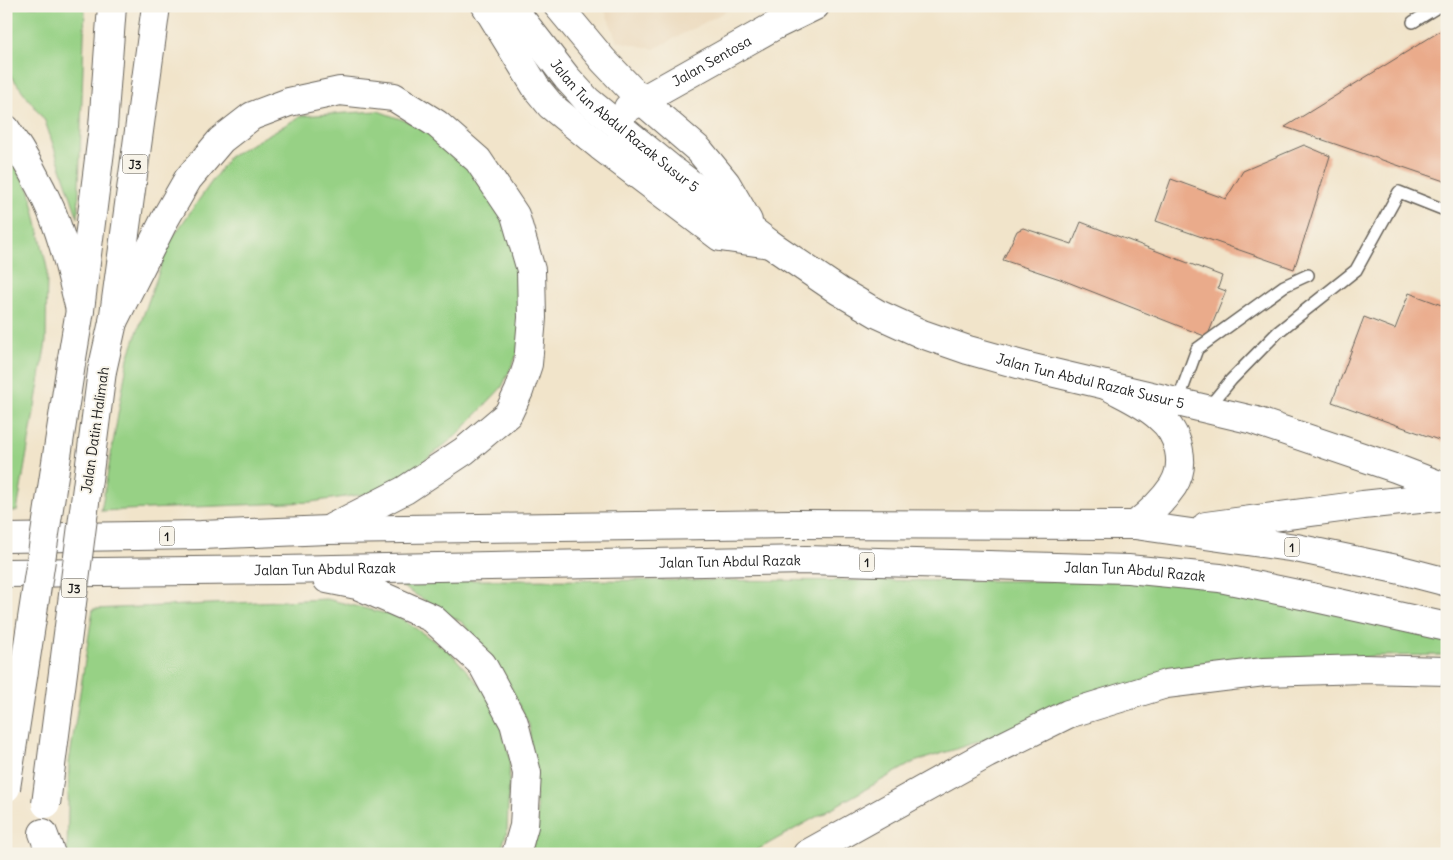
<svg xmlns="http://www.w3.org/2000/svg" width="1453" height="860" font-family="Delius,sans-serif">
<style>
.built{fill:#ebd8ba}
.green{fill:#97d185;stroke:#5a7650}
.building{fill:#eaab8b}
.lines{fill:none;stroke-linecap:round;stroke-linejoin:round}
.lane-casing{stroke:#676259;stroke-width:14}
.secondary-casing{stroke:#676259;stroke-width:30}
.primary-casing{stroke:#676259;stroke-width:30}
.highway-casing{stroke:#676259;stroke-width:30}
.lane{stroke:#fff;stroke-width:11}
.secondary{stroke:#fff;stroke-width:28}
.primary{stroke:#fff;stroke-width:28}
.highway{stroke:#fff;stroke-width:28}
.primary-bridge-casing{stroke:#676259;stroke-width:30;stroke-linecap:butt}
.primary-bridge{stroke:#fff;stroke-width:28}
.labels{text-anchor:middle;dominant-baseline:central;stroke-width:4;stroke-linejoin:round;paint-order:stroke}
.shield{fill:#f7f3e8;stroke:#5e5c59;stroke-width:1}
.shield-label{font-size:12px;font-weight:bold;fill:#1c1c1c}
.street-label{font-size:14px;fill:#1c1c1c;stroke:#f7f3e8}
</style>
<rect width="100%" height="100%" fill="#f7f3e8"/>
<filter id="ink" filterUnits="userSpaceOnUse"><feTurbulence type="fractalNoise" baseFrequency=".02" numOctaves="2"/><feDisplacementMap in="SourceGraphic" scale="10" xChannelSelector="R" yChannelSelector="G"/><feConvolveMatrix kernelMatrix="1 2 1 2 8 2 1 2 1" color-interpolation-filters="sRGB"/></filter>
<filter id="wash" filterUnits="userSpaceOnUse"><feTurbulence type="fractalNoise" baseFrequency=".0096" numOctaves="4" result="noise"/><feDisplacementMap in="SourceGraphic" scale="20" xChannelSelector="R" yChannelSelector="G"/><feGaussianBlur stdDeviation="1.12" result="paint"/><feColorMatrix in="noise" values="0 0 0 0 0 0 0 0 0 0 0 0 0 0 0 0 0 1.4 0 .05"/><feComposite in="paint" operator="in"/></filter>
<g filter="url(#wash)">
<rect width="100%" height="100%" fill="#f1e4ca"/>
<path class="built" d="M603 6H736L654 49 617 41Z"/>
<path class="green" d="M6 6H85L78 218 45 121 6 69Z
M378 111 420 126 508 202 530 327 502 387 457 435 400 480 372 493 311 502 101 511 128 358 170 241 229 157 301 116Z
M6 152 30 191 47 268 46 342 17 511H6Z
M391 580 1191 581 1447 630V655L1372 656 1170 683 914 762 750 854H531L538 825 529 725 506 678 463 623Z
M327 599 399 617 450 652 492 699 510 757 507 831 500 854H67L69 763 93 609Z"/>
<g id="blocks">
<path class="building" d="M1447 27V182L1285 127Z
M1304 145 1330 156 1308 227 1294 269 1156 221 1171 179 1226 199 1243 171Z
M1081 222 1222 276 1218 288 1226 291 1207 337 1060 279 1003 260 1017 231 1023 228 1072 244Z
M1409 293 1447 307V443L1332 402 1364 317 1395 329Z"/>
</g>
</g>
<g filter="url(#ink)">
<use href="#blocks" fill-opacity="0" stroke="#676259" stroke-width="1"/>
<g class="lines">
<defs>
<path id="lane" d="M1413 22 1439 6
M1178 401 1197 349 1284 286 1308 275
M1208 408 1231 380 1278 332 1356 270 1399 192 1447 211"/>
<g id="secondary">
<path d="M486 6 537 89 551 106 600 146 720 237 770 244"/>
<path id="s1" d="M511 6 567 78 587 100 675 172 770 244 839 291 878 314 922 334 968 350 1029 367 1253 420 1395 468 1447 488"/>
<path d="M558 6 603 60 641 100 699 150 726 183 748 221"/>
<path id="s2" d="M628 108 776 25 815 6"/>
</g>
<path id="primary" d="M72 358 80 310 103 127 112 6
M102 371 113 322 156 6"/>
<g id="highway">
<path d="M6 129C23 154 39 182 51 210 64 242 72 276 80 310"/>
<path d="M113 322 165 219 188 179 221 140 252 116 289 102 340 91 394 97 437 124 478 160 515 215 531 270 532 318 528 364 519 391 508 414 464 451 405 490 333 527"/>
<path d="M1106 385C1124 395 1144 403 1159 417 1179 433 1187 464 1173 486 1163 501 1149 514 1135 525"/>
<path d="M1206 526 1363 505 1447 496"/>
<path d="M6 538 201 535 328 530 791 524 1135 525 1296 548 1401 570 1447 582"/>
<path id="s3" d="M6 573 281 570 806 560 1128 569 1220 578 1307 596 1447 627"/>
<path d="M327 579 357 585 432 618 482 664 514 723 527 773 524 826 516 854"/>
<path d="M43 833 51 854"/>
<path d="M807 854 987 754 1068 714 1166 684 1264 672 1363 669 1447 671"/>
</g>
</defs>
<use href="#lane" class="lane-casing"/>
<use href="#secondary" class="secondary-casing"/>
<use href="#primary" class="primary-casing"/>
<use href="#highway" class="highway-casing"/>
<use href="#lane" class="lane"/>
<use href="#secondary" class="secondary"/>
<use href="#primary" class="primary"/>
<use href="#highway" class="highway"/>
<defs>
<path id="primary-bridge" d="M6 788 72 358
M46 804 102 371"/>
</defs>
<use href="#primary-bridge" class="primary-bridge-casing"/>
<use href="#primary-bridge" class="primary-bridge"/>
</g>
</g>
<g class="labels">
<g class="shield">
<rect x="122.5" y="154.5" width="25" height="19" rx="4"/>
<rect x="159.5" y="526.5" width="15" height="19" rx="4"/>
<rect x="1284.5" y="537.5" width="15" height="19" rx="4"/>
<rect x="859.5" y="552.5" width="15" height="19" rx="4"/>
<rect x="61.5" y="578.5" width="25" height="19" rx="4"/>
</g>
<g class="shield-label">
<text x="135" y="164">J3</text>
<text x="167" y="536">1</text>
<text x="1292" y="547">1</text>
<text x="867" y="562">1</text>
<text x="74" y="588">J3</text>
</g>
<g class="street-label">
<text stroke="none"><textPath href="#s2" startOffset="96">Jalan Sentosa</textPath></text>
<text stroke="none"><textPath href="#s1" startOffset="166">Jalan Tun Abdul Razak Susur 5</textPath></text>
<text stroke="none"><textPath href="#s1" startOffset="706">Jalan Tun Abdul Razak Susur 5</textPath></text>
<text transform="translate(95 430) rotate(-82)">Jalan Datin Halimah</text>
<text stroke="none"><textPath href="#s3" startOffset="724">Jalan Tun Abdul Razak</textPath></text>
<text stroke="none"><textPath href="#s3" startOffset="319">Jalan Tun Abdul Razak</textPath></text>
<text stroke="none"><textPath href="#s3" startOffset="1129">Jalan Tun Abdul Razak</textPath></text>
</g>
</g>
<rect width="1453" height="860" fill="none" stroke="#f7f3e8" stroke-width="25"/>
</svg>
